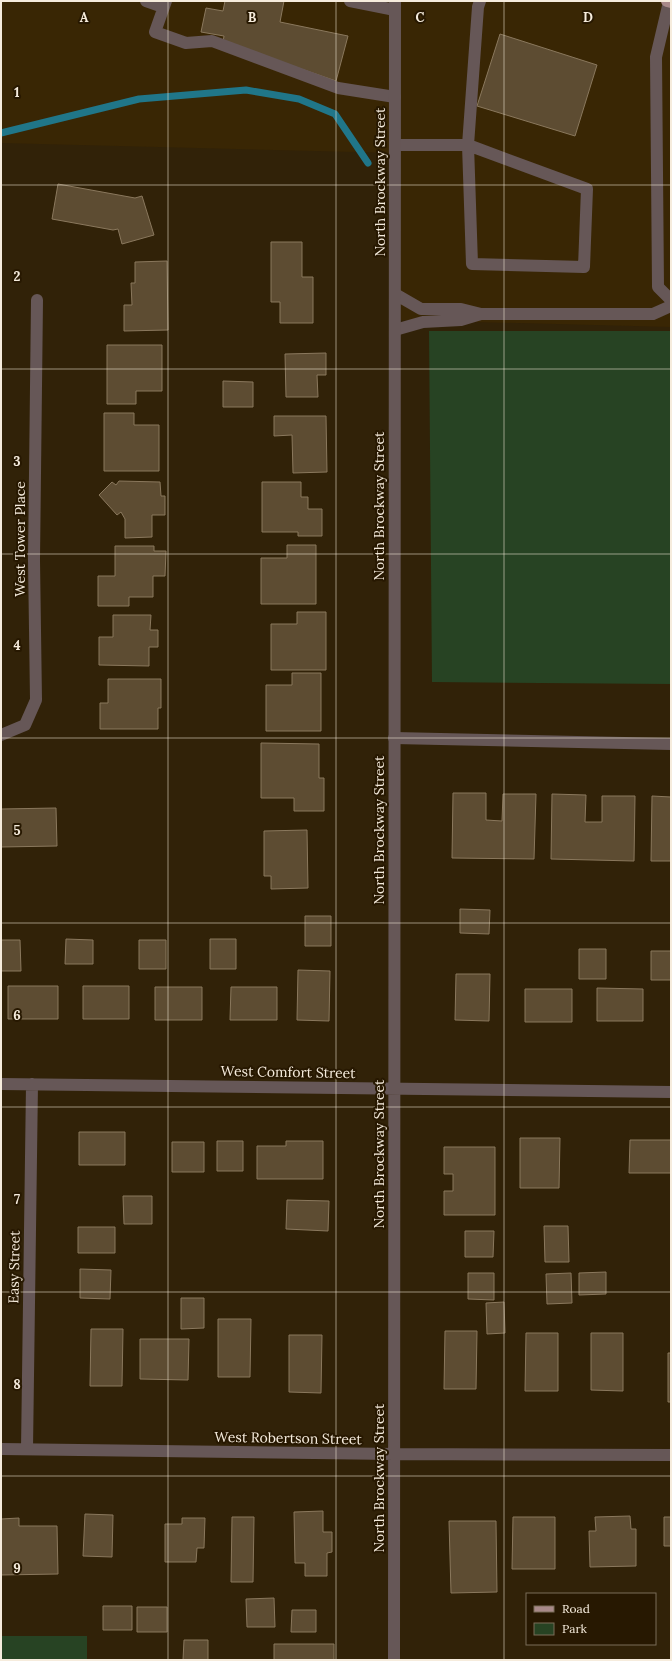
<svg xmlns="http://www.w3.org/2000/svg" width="672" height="1661" font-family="Lora,serif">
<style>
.built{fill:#392604}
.green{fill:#274323}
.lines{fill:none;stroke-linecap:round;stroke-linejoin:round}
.stream{stroke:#207689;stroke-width:7}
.building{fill:#5d4c32;stroke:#8a785d}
.lane{stroke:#665757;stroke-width:12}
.street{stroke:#665757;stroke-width:12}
.primary{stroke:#a88989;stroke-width:12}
.grid{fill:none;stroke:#f6ecdd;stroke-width:1;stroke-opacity:0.55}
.labels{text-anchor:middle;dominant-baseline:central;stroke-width:4;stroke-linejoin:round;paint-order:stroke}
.street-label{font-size:14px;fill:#f6ecdd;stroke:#271801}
.grid-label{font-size:13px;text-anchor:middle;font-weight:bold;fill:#f6ecdd;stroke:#271801;stroke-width:4;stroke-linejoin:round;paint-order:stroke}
</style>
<rect width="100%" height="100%" fill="#312208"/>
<path class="built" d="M1 1H667L671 2V327L395 320V153L1 143Z"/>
<path class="green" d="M429 331H671V684L432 682Z
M1 1636H87V1660H1Z"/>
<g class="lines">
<path class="stream" d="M1 133 139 99 246 90 299 99 335 114 368 163"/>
</g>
<path class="building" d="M225 1H284L280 22 348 36 336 81 223 42 224 36 201 32 206 8 223 11Z
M500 34 597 65 575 136 477 106Z
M58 184 135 198 142 196 154 235 122 244 118 229 113 230 52 219Z
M271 242H302V277H313V323H280V302H271Z
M167 261 168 330 124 331V305H132L131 283H135V262Z
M107 345H162V391H136V404H107Z
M326 353V375H317L318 397H286L285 354Z
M223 381 253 382V407H223Z
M104 413H134V425H159V471H104Z
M274 416H326L327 472 293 473 292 435 274 436Z
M119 481 160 482 161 496H165V515H152V537L125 538V519L121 512 117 515 99 495 112 482 116 485Z
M262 482H301V497H308V509H322V536H298V532H262Z
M287 545H316V604H261V558H287Z
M115 546H154V551H166L165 576H153V597H129V606H98V576H115Z
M297 612H326V670H271V624H297Z
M113 615H151L150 630H158V647H149V666L99 665V637H113Z
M292 673H321V731H266V685H292Z
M108 679H161V708H158V729H100V703H108Z
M261 743 319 744V778H324V811H294V798H261Z
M453 793H486V820L502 821 503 794H536L534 859 452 858Z
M552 794 586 795 585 822H602V796H635L634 861 551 859Z
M652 796 671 797V861H651Z
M56 808 57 846 1 847V809Z
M307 830 308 888 271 889V876H264V831Z
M460 909 490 910 489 934 460 933Z
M305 916H331V946H305Z
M66 939 93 940V964H65Z
M210 939H236V969H210Z
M1 940H20L21 971H1Z
M139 940H166V969H139Z
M579 949H606V979H579Z
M651 951H671V980H651Z
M298 970 330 971 329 1021 297 1020Z
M456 974H490L489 1021 455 1020Z
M8 986H58V1019H8Z
M83 986H129V1019H83Z
M155 987H202V1020H155Z
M231 987H277V1020H230Z
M597 988 643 989V1021H597Z
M525 989H572V1022H525Z
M79 1132H125V1165H79Z
M520 1138H560L559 1188H520Z
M630 1140H671V1173H629Z
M217 1141H243V1171H217Z
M286 1141H323V1179H257V1146H286Z
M172 1142H204V1172H172Z
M444 1147H495V1215H444V1191H453V1174H444Z
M123 1196H152V1224H124Z
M287 1200 329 1201 328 1231 286 1229Z
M544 1226H568L569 1262H545Z
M78 1227H115V1253H78Z
M465 1231H494L493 1257H465Z
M80 1269 111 1270 110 1299 80 1298Z
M606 1272V1294L579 1295V1273Z
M468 1273H494V1300L468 1299Z
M571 1273 572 1303 547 1304 546 1274Z
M181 1298H204V1328L181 1329Z
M504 1302 505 1333 487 1334 486 1303Z
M218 1319H251L250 1377H218Z
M91 1329H123L122 1386H90Z
M445 1331H477L476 1389H444Z
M526 1333H558V1391H525Z
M591 1333H623V1391L591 1390Z
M289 1335H322L321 1393 289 1392Z
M140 1339H189L188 1380 140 1379Z
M668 1353H671V1402H668Z
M323 1511V1532H332V1552L327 1553V1576H305V1563H295L294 1512Z
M85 1514 113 1515 112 1557 83 1556Z
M630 1516 631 1529H636V1566L590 1567 589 1531H596L595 1517Z
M232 1517H254L253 1582H231Z
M513 1517H555V1569H512Z
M664 1517H671V1546H664Z
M19 1518V1526H57L58 1574 1 1575V1519Z
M182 1518H205L204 1548H197L196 1562H165V1524H182Z
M449 1521H496L497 1592 451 1593Z
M274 1598 275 1627H247L246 1599Z
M103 1606H132V1630H103Z
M137 1607H167V1632H137Z
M292 1610H316V1632H291Z
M184 1640H208V1660H183Z
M274 1644H334V1660H274Z"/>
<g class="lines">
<path class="lane" d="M146 1 163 7
M166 1 155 32 186 43 212 41 338 88 395 97
M350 1 395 10
M669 2 656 57 658 287 671 300
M395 145H468L587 189 584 267 472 264 468 145 478 7 480 1
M395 294 421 309H461L481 314H653L671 306
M395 330 423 322 461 320 481 314
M394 738 671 744"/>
<path class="street" d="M1 735 25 725 36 700 34 560 37 300
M1 1084 671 1092
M1 1449 394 1454 671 1455
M27 1449 32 1084
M394 1660 395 1"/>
<path class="primary" d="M667 1 671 2"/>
</g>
<path class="grid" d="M168 1V1660M336 1V1660M504 1V1660M1 185H671M1 369H671M1 554H671M1 738H671M1 923H671M1 1107H671M1 1292H671M1 1476H671"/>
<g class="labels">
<g class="street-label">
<text transform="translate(380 182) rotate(-90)">North Brockway Street</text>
<text transform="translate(379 506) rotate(-90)">North Brockway Street</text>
<text transform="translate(20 539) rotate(-90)">West Tower Place</text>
<text transform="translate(379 830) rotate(-90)">North Brockway Street</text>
<text transform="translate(288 1072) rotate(1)">West Comfort Street</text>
<text transform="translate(379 1154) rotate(-90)">North Brockway Street</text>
<text transform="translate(14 1267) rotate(-89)">Easy Street</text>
<text transform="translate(288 1438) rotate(1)">West Robertson Street</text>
<text transform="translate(379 1478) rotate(-90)">North Brockway Street</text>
</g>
</g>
<g class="grid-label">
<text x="84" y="22">A</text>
<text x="252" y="22">B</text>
<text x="420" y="22">C</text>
<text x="588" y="22">D</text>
<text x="17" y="97">1</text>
<text x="17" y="281">2</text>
<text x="17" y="466">3</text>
<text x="17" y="650">4</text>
<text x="17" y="835">5</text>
<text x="17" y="1020">6</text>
<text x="17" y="1204">7</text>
<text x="17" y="1389">8</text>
<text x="17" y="1573">9</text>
</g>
<rect width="672" height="1661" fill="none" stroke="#f6ecdd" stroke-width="4"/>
<rect x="526" y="1593" width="130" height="52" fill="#271801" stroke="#7a6d59"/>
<rect x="534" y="1606" width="20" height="6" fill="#a88989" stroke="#7a6d59"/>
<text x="562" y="1613" font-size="12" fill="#f6ecdd">Road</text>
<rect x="534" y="1623" width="20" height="12" fill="#274323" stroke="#7a6d59"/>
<text x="562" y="1633" font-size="12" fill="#f6ecdd">Park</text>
</svg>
